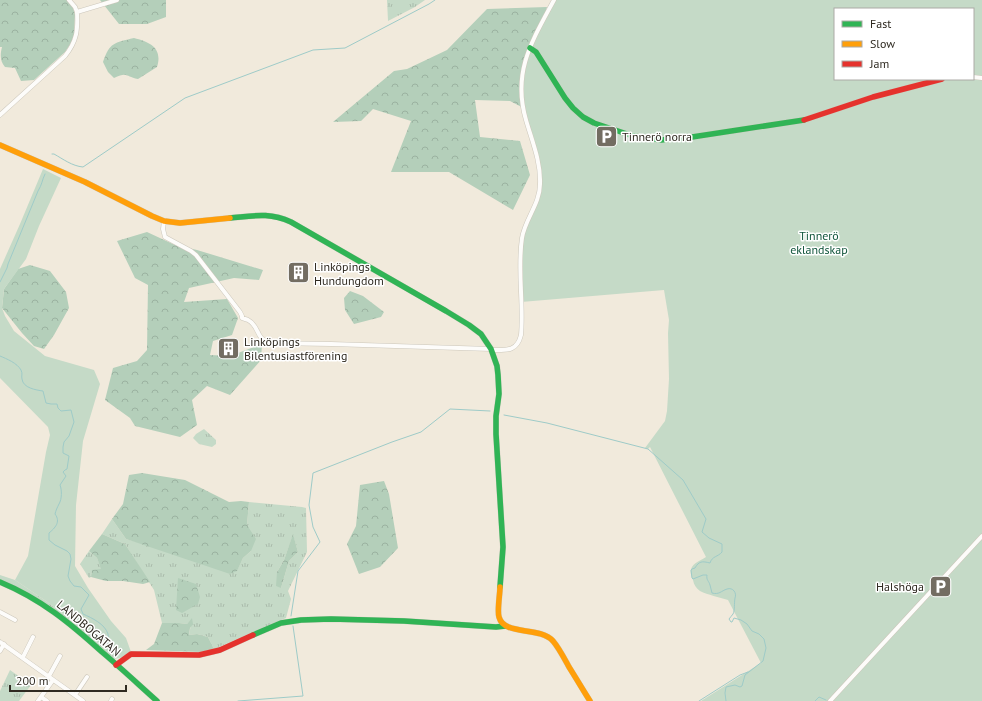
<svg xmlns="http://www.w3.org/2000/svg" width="982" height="701" font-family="'PT Sans',sans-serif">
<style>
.grass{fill:url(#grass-tufts);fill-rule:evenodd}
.forest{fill:url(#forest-crowns)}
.park{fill:#c5dac7;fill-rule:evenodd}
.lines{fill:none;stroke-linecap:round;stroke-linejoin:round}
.stream{stroke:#9ecbc8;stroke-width:1}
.street-casing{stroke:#ccc7bb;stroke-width:5}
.fast-casing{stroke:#ccc7bb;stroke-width:6}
.slow-casing{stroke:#ccc7bb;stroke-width:6}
.jam-casing{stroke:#ccc7bb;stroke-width:6}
.street{stroke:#fdfcfa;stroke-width:4}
.fast{stroke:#30b455;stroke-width:5.5}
.slow{stroke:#ff9f0a;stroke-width:5.5}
.jam{stroke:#e5322d;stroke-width:5.5}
.labels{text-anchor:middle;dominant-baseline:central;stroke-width:3;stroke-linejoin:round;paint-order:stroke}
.poi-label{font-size:12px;fill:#2f2a21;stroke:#fff;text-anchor:start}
.park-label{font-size:12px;fill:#11553b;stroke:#fff}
.street-label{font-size:12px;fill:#2f2a21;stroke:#fff}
</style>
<defs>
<pattern id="grass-tufts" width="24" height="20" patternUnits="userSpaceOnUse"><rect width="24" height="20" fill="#c5dac7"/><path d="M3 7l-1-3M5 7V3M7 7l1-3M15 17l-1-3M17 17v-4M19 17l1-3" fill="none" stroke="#aabbab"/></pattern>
<pattern id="forest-crowns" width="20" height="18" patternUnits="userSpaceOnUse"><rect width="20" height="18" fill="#b4cfba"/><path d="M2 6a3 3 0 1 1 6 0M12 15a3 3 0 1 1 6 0" fill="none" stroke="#9bb2a0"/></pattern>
</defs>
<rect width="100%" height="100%" fill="#f1eadc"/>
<path class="grass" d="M387 0H425L415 7 388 21Z
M204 429 216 440V444L212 447 199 444 193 438 196 434Z
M249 502 302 507 306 508 307 552 288 591 291 599 286 618 214 649 208 637 197 634 189 635 192 619 187 624 179 623H162L154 590 125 544 102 534 112 519 126 539 237 570 243 558 251 551 247 525ZM293 535 298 552 289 561 281 588 277 572 284 560Z
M89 551 97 558 102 570 92 571 91 577 89 578 80 564Z
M0 575 15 580 46 601 78 625 100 644 131 652 124 657 114 659 78 628 0 580Z
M10 670 31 685 19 701H0V691Z"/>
<path class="forest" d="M0 0H67L73 7 75 15 74 35 71 43 65 52 34 80 21 81 15 68 5 67C0 61 0 55 2 47H0Z
M100 0H166V17L147 24H119Z
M547 7 532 58 539 116 510 101 475 100 480 137 520 141 530 175 513 210 449 172H391L411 121 373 109 361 121 333 122 394 71 407 69 447 50 487 9Z
M134 38C150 42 163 48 157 67L138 79C126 77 128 71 114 78L108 72 103 62C110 42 114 43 134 38Z
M147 232 175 245 197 250 263 270 259 280 234 278 189 288 184 302 227 299 238 318 232 335 213 341 210 355 230 356 262 344 261 360 230 395 207 386 192 400 197 425 180 437 135 426 130 418 105 400 113 368 137 361 147 350 148 285 135 278 117 241Z
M30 265 50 271 66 292 69 308 54 335 44 349 34 346 22 333 2 308 4 289 18 269Z
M350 291 363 296 384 312 381 317 354 324 345 310 344 298Z
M142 473 185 480 229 502 241 501 249 502 247 525 256 539 251 551 243 558 237 571 230 574 126 539 112 519 123 504 129 475Z
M384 481 389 494 398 548 380 567 359 574 347 544 356 526 360 485Z
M102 534 125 544 150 582 143 584 123 581H106L91 577 92 570 101 569 97 558 89 551Z
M293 534 298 552 289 561 281 588 276 586 277 572 284 560Z
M178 578 196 584 200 597 198 604 182 613 176 610Z
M192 618 193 624 190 628 189 635 197 634 208 637 214 649 201 652 146 650 154 644 162 623H179L187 624Z"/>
<path class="park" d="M554 0H982V701H701L761 663 728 600C719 597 708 595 700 591 696 588 694 585 693 580 686 566 696 563 706 557L650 447 648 449 645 448 665 421 667 411 669 379 668 333 669 320 664 290 521 302 522 240 539 195 540 174 521 97 527 56ZM835 9H973V79H835Z
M43 169 61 178 39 226 26 259 4 289 2 308 5 316 14 331 45 356 94 370 100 384 83 441 76 505 75 566 88 588 111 621 126 638 131 652 115 657 78 625 46 601 15 580 28 556 46 452 50 435 48 427 0 378V269L20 224Z"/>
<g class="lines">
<path class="stream" d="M52 154H54C63 159 72 166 83 167L185 98 313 50 345 48 429 4 435 0
M0 282 7 268 8 264 38 191C42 185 42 180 45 174
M0 356C7 359 17 363 21 370 23 374 21 376 22 379 23 388 36 390 43 391L46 403 51 404H57L58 408 61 411 71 410 74 422 69 436 64 442 63 447V453L69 456 67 469 65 470 63 472 66 476 60 485C62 490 62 499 59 504 57 508 56 510 55 514 61 522 55 528 49 533V540L55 545 67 551 70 554 71 559 68 576 70 581 74 586 81 587 89 595 81 609 83 614C92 618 105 624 108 634 109 639 107 642 108 647
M504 415 547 423 648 449 683 480 706 519 702 532 709 538 722 544V552C718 557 712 556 710 563 702 561 699 561 695 568L692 569 691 570 692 578 693 579 703 575H707C706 580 709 581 710 585 711 588 711 590 712 593 719 595 721 591 727 589 733 587 737 593 735 598 734 603 735 611 733 614 732 616 730 617 729 619L731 622H732L734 618 741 620 747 624 752 631 759 634 764 639 766 648 763 661 745 675 742 686 740 687 735 685 726 687 725 693 726 701
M291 616 298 571 320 542 313 527 309 505 313 473 392 442 421 432 450 409 490 411
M238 701 303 696 293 626
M699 701 740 675 748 672
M815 701 819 697 826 700"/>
<defs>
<path id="street" d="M69 0 75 7 77 12 117 0
M973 77 982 78
M0 115 65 56C77 41 78 30 77 12
M164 221 163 229 165 237 191 251 196 255 240 312 242 316V318C244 319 246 319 248 320 260 326 255 339 270 343L331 344 491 349
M491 350C506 350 517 352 521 335 524 303 517 270 522 238 525 219 540 204 540 184 541 162 532 141 526 120 512 72 532 41 554 0
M0 612 15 620
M0 642 83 701
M0 651 4 644
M23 657 33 637
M49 676 60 656
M75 695 87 677
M41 697 47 701
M38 701 53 680
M111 701 112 699
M830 701 982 536"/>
<path id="fast" d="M530 48 536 52 565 98 573 108 583 117 594 123 633 136 661 140 692 137 804 120
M230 218C253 216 269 212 291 222L446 311 469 325 481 334 491 349 497 366 498 375 499 394 496 416V434L503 547 500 587
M0 582C41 599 70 623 102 652 121 668 139 685 157 701
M253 635 281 623 301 620 331 619 404 621 496 627 505 626"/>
<path id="slow" d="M0 145 85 182 152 216 164 221 180 223 230 218
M500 587C500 594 497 611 499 617 504 636 539 626 553 641 559 648 564 658 569 667 576 678 583 690 590 701"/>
<path id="jam" d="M804 120 873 97 942 79
M116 665 131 654 199 655 220 650 253 635"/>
</defs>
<use href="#street" class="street-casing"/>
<use href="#fast" class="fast-casing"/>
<use href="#slow" class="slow-casing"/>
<use href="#jam" class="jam-casing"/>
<use href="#street" class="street"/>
<use href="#fast" class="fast"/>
<use href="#slow" class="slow"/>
<use href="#jam" class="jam"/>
</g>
<defs>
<symbol id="parking-square" viewBox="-11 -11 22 22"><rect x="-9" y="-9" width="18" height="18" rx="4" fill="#736d62" stroke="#fff"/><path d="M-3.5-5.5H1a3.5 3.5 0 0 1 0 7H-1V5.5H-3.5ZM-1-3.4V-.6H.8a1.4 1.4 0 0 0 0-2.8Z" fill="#fff"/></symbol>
<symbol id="building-square" viewBox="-11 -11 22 22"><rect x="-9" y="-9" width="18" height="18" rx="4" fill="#736d62" stroke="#fff"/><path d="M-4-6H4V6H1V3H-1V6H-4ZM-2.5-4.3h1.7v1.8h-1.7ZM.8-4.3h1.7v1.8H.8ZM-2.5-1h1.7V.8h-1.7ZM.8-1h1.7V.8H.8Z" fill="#fff"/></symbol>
</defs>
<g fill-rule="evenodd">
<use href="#parking-square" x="594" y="124" width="25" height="25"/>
<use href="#building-square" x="286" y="260" width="25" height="25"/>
<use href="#building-square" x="216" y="336" width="25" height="25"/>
<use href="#parking-square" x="928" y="574" width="25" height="25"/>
</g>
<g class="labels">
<g class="poi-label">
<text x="622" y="136">Tinnerö norra</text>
<text x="314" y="266">Linköpings<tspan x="314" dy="14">Hundungdom</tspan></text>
<text x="244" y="341">Linköpings<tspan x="244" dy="14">Bilentusiastförening</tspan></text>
<text x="924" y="586" text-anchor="end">Halshöga</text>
</g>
<g class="park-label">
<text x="819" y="235">Tinnerö<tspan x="819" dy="14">eklandskap</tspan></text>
</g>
<g class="street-label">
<text transform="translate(89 628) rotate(40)">LANDBOGATAN</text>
</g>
</g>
<rect x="834" y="8" width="140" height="72" fill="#ffffff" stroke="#acaaa6"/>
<rect x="842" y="21" width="20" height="6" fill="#30b455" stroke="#acaaa6"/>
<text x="870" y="28" font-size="12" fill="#2f2a21">Fast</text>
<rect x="842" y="41" width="20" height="6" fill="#ff9f0a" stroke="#acaaa6"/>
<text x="870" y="48" font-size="12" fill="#2f2a21">Slow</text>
<rect x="842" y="61" width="20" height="6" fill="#e5322d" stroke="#acaaa6"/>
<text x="870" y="68" font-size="12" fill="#2f2a21">Jam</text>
<path d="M10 685v6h116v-6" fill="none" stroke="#2f2a21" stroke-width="2"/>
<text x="16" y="685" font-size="12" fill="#2f2a21" stroke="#ffffff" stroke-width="3" paint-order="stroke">200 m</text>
</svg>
